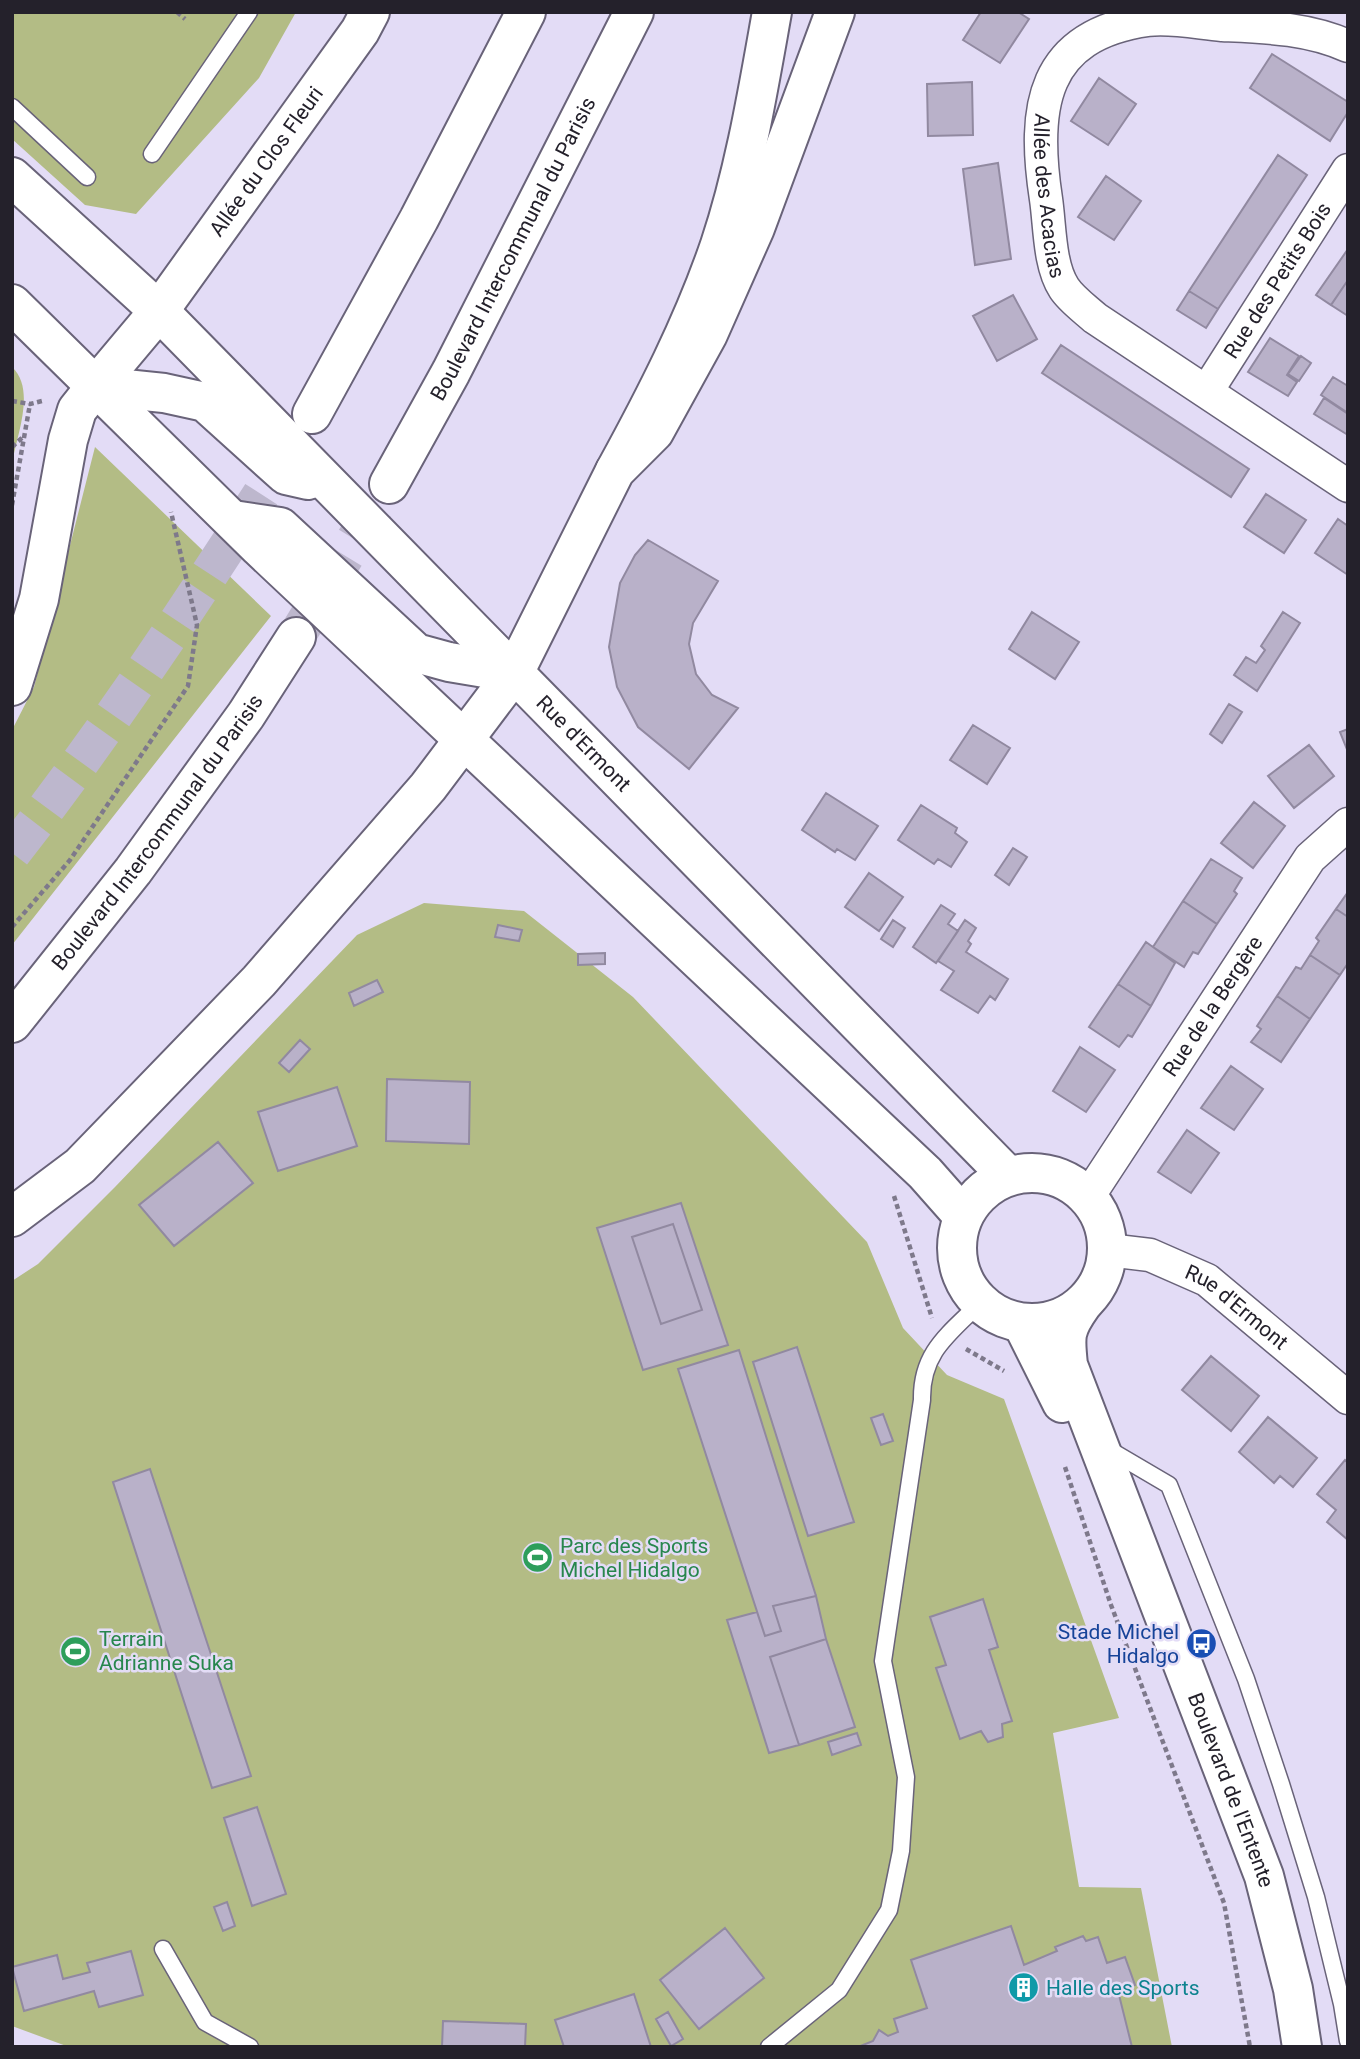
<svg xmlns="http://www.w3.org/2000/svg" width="1360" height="2059" font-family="Roboto,sans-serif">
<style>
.green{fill:#b3bc85}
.building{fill:#b9b1c9;stroke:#9189a0;stroke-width:2}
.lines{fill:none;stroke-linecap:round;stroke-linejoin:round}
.highway-tunnel{stroke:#bdb7cd;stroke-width:38;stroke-dasharray:38 19;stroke-linecap:butt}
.lane-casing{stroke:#696379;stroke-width:19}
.street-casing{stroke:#696379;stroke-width:35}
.secondary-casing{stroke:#696379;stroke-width:42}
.highway-casing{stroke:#696379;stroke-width:42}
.path{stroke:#7e798b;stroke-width:4.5;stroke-dasharray:5 3.5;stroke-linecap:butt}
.lane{stroke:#fff;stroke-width:16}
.street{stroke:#fff;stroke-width:32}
.secondary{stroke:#fff;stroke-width:38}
.highway{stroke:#fff;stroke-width:38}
.labels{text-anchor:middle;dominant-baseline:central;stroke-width:5;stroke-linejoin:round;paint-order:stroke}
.street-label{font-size:21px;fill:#24212b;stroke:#e3dcf6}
.leisure-label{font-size:21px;fill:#27864d;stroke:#e3dcf6;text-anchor:start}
.transit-label{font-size:21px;fill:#164399;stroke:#e3dcf6;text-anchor:end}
.culture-label{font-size:21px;fill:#0d838f;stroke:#e3dcf6;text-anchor:start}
</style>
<rect width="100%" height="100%" fill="#e3dcf6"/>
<path class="green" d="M12 12H296L259 78 136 214 85 205 12 139Z
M12 367C36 389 17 435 12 463Z
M95 447 271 616 12 945V730L34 687Z
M424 903 524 911 633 997 867 1242 903 1328 947 1375 1004 1399 1119 1718 1053 1733 1079 1887 1141 1888 1172 2047H69L12 2026V1281L38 1264 115 1187 357 935Z"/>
<path class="building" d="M981 12H1018L1029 19 1000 63 963 40Z
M1272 54 1348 102V112L1330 141 1250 88Z
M1099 78 1136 104 1108 145 1071 121Z
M972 82 973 135 928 136 927 84Z
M1278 155 1307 175 1218 309 1189 291Z
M998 163 1011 259 975 265 963 169Z
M1106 176 1141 201 1114 240 1078 217Z
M1348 249V280L1331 305 1316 295Z
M1348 280V316L1331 305Z
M1189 291 1218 309 1206 328 1177 310Z
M1013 295 1037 339 997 361 973 316Z
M1270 338 1299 356 1287 375 1297 382 1288 396 1248 372Z
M1061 345 1249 469 1231 497 1042 373Z
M1301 356 1311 363 1299 381 1288 374Z
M1333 377 1348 386V413L1321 395Z
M1324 398 1348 414V435L1314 414Z
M1266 494 1306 520 1284 553 1244 527Z
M1338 519 1348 526V575L1315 553Z
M648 540 718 581 693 623 689 644 696 674 712 695 738 708 689 769 638 727 617 687 609 647 620 583 635 555Z
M1032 612 1079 642 1055 679 1009 649Z
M1283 612 1300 623 1257 691 1234 675 1246 657 1256 663 1265 650 1261 646Z
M1229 704 1242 712 1222 743 1210 734Z
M973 725 1010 748 987 784 950 760Z
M1348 729V752L1340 732Z
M1309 745 1334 776 1294 808 1268 776Z
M826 793 878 826 855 860 837 849 835 852 802 830Z
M1254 802 1285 826 1253 868 1221 843Z
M921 805 957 828 955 833 967 842 951 867 938 859 934 864 898 840Z
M1013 848 1027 857 1009 885 995 875Z
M1211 859 1242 878 1234 891 1237 894 1217 924 1183 901Z
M869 873 903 897 879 931 845 907Z
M1348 892V917L1336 909Z
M1183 901 1217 924 1198 954 1193 952 1184 967 1153 947Z
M941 905 955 914 948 924 958 931 936 963 913 947Z
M1336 909 1348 917V963L1340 975 1310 955 1319 941 1316 938Z
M893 920 905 928 893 947 881 939Z
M965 920 976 928 968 941 971 944 966 952 1008 979 995 1000 990 996 978 1013 941 990 954 971 938 961Z
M498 925 522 930 519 941 495 937Z
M1146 942 1175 963 1151 1006 1118 984Z
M605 953V964L578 965V954Z
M1310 955 1340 975 1310 1019 1277 996 1296 967 1301 969Z
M377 980 383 992 354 1006 349 993Z
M1118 984 1151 1006 1132 1037 1128 1035 1119 1047 1089 1027Z
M1277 996 1310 1019 1281 1062 1251 1042 1261 1029 1257 1026Z
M300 1040 310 1049 289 1072 279 1063Z
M1080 1047 1115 1070 1086 1112 1053 1091Z
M1231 1066 1263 1089 1234 1130 1201 1108Z
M387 1079 470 1082 469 1144 386 1141Z
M337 1087 357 1146 278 1171 258 1112Z
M1187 1130 1219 1153 1191 1193 1158 1172Z
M218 1142 253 1183 174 1246 139 1205Z
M681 1203 728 1345 643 1370 597 1228Z
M673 1224 702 1310 661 1324 632 1237Z
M797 1347 854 1522 808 1536 753 1362Z
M739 1350 816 1596 773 1606 781 1631 765 1636 678 1369Z
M1211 1356 1259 1396 1231 1431 1182 1390Z
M883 1414 893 1441 881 1445 871 1418Z
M1268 1417 1317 1458 1293 1487 1280 1476 1274 1483 1239 1452Z
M1345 1460 1348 1463V1540L1327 1522 1336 1510 1317 1494Z
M150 1469 251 1776 212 1788 113 1482Z
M816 1596 826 1639 770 1657 799 1745 769 1753 727 1620 757 1612 765 1636 781 1631 773 1606Z
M983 1599 998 1647 989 1650 1012 1721 1002 1724 1003 1737 988 1742 981 1731 960 1739 936 1668 946 1665 930 1617Z
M826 1639 855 1727 799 1745 770 1657Z
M857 1733 861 1745 832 1755 828 1742Z
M257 1807 286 1894 252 1906 224 1818Z
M227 1902 235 1926 223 1931 214 1907Z
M1011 1926 1024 1965 1057 1951 1055 1947 1083 1936 1086 1941 1098 1937 1107 1963 1125 1957 1135 1985 1118 1991 1132 2047H858L873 2041 879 2030 888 2036 898 2032 894 2019 927 2008 911 1960Z
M725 1928 764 1978 699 2029 660 1980Z
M131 1951 143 1995 99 2007 94 1991 24 2011 12 1967 57 1955 63 1979 90 1972 87 1963Z
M634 1994 651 2047H564L555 2020Z
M668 2012 683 2039 671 2046 656 2019Z
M443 2021 526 2024 525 2047H442Z"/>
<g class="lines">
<path class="highway-tunnel" d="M296 637 389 484
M12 853C115 721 206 581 296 440"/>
<defs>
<path id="lane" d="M12 107 87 177
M152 154 249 12
M1106 1448 1169 1485 1246 1679 1281 1784 1316 1897 1342 2004 1348 2041
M163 1949 205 2022 250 2047
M769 2047 839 1990 889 1910 901 1851 906 1777 883 1661 922 1400C921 1352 949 1334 980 1303"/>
<g id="street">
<path id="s1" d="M1348 46C1308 28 1265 27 1222 25 1199 23 1171 17 1148 20 1041 35 1032 108 1046 199 1050 226 1049 265 1064 288 1071 299 1085 309 1095 318L1348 486"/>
<path id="s2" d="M1207 391 1348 170"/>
<path id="s3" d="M1088 1197 1310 858 1348 824"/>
<path id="s4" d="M1108 1250 1150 1255 1207 1280 1348 1398"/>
</g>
<g id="secondary">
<path id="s5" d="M12 177 159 311 1008 1176"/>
<path d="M12 304 259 547 925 1173 963 1216"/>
<path id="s6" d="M96 386 159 311 360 31 370 12"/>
<path d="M96 386 164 393 205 402 286 475 308 480"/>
<path d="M233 520 280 527 416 653 449 662 514 673"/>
<circle cx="1032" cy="1248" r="75"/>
<path d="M12 1217 80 1166 259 981 428 787 514 673 615 471 654 432 708 334 755 228 835 12"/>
<path id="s7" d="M1081 1306C1064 1330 1065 1337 1068 1365L1264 1876 1293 1989 1302 2047"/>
<path d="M1022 1323 1062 1403"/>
</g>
<g id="highway">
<path d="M312 414 419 219 526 12"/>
<path d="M615 471C655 398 693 324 720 245 745 170 758 90 772 12"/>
<path id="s8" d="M389 484 451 372 634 12"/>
<path d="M12 686 39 599 68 440 77 410 96 386"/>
<path id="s9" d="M12 1023 133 871 246 715 296 637"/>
</g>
</defs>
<use href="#lane" class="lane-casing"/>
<use href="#street" class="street-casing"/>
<use href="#secondary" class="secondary-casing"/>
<use href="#highway" class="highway-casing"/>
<path class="path" d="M177 12 185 19
M12 401 30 404 42 401
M12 447 24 436
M12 505 30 404
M12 927 70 860 188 686 197 625 171 512
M894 1196 932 1318
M966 1349 1004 1371
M1065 1467 1111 1605 1224 1903 1250 2047"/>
<use href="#lane" class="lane"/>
<use href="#street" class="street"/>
<use href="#secondary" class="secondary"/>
<use href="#highway" class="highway"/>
</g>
<defs>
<symbol id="stadium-disc" viewBox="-11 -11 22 22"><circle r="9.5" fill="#2e9e5b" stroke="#e3dcf6"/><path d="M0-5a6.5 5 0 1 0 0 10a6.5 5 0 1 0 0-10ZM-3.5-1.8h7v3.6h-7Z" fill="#fff"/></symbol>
<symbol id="bus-disc" viewBox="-11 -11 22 22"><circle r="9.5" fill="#1a4fb4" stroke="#e3dcf6"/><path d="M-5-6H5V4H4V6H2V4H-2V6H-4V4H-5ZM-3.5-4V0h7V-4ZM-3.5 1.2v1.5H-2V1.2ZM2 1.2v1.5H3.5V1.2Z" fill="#fff"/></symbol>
<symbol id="building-disc" viewBox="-11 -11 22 22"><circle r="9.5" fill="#0f9aa8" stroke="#e3dcf6"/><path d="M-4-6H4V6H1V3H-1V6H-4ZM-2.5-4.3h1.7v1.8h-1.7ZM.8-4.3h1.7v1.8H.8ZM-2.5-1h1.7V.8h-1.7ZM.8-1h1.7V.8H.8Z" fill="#fff"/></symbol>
</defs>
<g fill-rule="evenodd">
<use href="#stadium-disc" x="520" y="1540" width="35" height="35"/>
<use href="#bus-disc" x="1184" y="1626" width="35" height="35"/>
<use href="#stadium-disc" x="58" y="1634" width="35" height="35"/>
<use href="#building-disc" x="1006" y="1970" width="35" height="35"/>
</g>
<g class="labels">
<g class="street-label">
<text stroke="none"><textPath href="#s6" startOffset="282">Allée du Clos Fleuri</textPath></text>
<text stroke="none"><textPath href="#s1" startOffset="439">Allée des Acacias</textPath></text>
<text stroke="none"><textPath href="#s8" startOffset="266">Boulevard Intercommunal du Parisis</textPath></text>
<text stroke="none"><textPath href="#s2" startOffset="131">Rue des Petits Bois</textPath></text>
<text stroke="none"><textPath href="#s5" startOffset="805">Rue d'Ermont</textPath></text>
<text stroke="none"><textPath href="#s9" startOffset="240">Boulevard Intercommunal du Parisis</textPath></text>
<text stroke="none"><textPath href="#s3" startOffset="228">Rue de la Bergère</textPath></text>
<text stroke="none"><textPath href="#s4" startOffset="144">Rue d'Ermont</textPath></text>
<text stroke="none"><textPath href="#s7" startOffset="518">Boulevard de l'Entente</textPath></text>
</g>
<g class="leisure-label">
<text x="560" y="1546">Parc des Sports<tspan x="560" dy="24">Michel Hidalgo</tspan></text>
<text x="99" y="1639">Terrain<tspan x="99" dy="24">Adrianne Suka</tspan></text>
</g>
<g class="transit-label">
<text x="1179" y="1632">Stade Michel<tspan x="1179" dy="24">Hidalgo</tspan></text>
</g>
<g class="culture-label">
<text x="1046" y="1988">Halle des Sports</text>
</g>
</g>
<rect width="1360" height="2059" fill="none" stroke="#24212b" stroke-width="28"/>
</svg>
